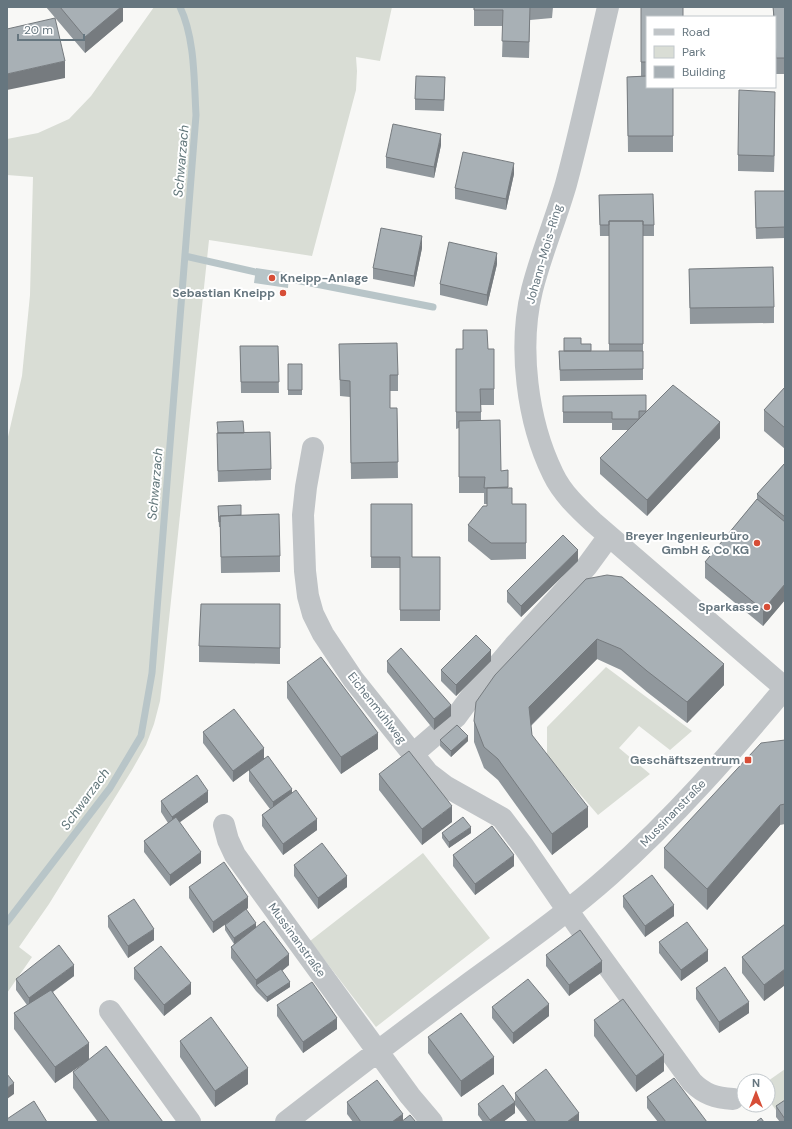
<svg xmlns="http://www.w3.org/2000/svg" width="792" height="1129" font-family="'DM Sans',sans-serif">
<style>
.green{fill:#d9ddd5}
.water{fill:#b8c5c8}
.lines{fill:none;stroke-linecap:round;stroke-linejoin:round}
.stream{stroke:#b8c5c8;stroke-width:7}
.minor{stroke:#c0c4c7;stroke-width:22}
.wall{fill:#90979c}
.shaded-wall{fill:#767b7f}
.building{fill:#a8b0b5;stroke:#767b7f}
.poi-dot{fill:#d74e37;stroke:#fff;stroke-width:1.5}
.labels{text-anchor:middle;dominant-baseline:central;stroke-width:4;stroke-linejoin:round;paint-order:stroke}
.street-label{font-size:12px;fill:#66767f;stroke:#fff}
.poi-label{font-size:12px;font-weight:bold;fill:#66767f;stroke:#fff;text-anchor:end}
.water-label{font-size:13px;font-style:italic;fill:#607579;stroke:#fff}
</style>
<rect width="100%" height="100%" fill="#f8f8f6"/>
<path class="green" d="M154 7H392L380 61 356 57 357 71 356 90 312 256 209 240 164 667 160 701 154 724 146 745 132 770 49 904 19 947 32 957 7 993V441L22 376 30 295 33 177 7 175V139L38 133 69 119 91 96Z
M606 667 692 731 670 750 639 726 619 748 650 774 598 815 547 756V727Z
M423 853 490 938 376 1027 310 941Z
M785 1069V1108L778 1113 768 1099V1081Z"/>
<path class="water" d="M256 268 289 273 288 288 254 283Z"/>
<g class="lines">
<path class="stream" d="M185 256 264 274
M280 277 433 307
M7 922 110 788 141 736 152 673 196 115C194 81 195 38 180 7"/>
<path class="minor" d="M608 7C594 66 582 125 566 184 556 219 541 254 532 290 518 347 527 421 553 474 562 493 578 508 593 522L785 688
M313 448 306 487 303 515 305 571 308 596 313 614 323 634 353 679 428 773 445 786 502 818 524 847 577 924 692 1082C704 1094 715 1098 733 1099
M413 754 456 717 470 698 514 646 587 566 609 536
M224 825 228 840 235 855 410 1096 432 1122
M110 1011 190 1122
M286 1122C345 1076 404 1031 464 987 513 951 564 916 610 875 674 818 730 754 785 688"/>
</g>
<path class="wall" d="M46 7H123V21L85 53Z
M474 7H553L552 18 530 20 529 58 502 57 503 26H474Z
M641 7 647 17V87H673V152H628L627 77 641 76Z
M773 7H785V74H776L775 53V17H773Z
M445 88 444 111 415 110V99Z
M775 108 774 172 738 171V155Z
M441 145 434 178 386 168V157Z
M514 174 506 210 455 199V188Z
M785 191V238L756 239 755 202Z
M599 195 654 225V236H643V380L560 381 559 351H564L581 344 591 351H609V236H600Z
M422 248 414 287 373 279V268Z
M497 264 487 306 440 295V284Z
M689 269 774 307V323L690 324Z
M339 344 398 375V391H390V408H397L398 478 351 479 350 397 340 396Z
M240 346H278L279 393H241Z
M456 349H494V405H481V420L501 471 508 470V488L512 504H526V559L491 560 468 541V525L487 506V504H484V493H459V428L456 429Z
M288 364H302V395H288Z
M785 387V449L764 431V410Z
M646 395V412L720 438 647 516 600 474V458L628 430H612V423H563V396Z
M244 433 271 469V480L218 482 217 444Z
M785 463V600L763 626 705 578V562L757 499V494Z
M371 504 412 557H440V621H400V568H371Z
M218 506 241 515 280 556V572L221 573 220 527H219Z
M578 561 521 617 507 602V591Z
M586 579 724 685 687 723 647 692 621 670 597 659 531 726 532 735 588 827 552 855 498 780 484 768 474 742V721Z
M280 604V664L199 662V646Z
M387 661 451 716 434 730 387 672Z
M491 661 456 696 441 681V670Z
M287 682 378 749 341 774 287 698Z
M203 732 264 758 292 794 317 830 283 855 262 826V815L270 809 249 781V770L233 782 203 743Z
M440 740 468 741 451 757 440 746Z
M785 740V824L780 825 707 910 664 868V848Z
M379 774 452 822 422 845 379 790Z
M161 801 208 802 179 822 201 863 170 886 144 852V841L168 823 161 812Z
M442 833H471L449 848 442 838Z
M453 855 514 866 475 895 453 866Z
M294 865 347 887 318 909 294 876Z
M189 887 248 908 246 910 256 927 289 965 282 971 290 987 267 1002 256 991 231 958V947L234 944 225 930V925L227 923 213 933 189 898Z
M623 896 674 916 645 937 623 907Z
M108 916 154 940 128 958 108 927Z
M785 924V985L764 1001 742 973V957Z
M659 942 708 961 681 981 659 953Z
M546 955 602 972 569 996 546 966Z
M134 968 191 994 164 1016 134 979Z
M74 976 53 992 89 1059 163 1122H98L73 1088V1072L84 1063 55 1083 14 1029V1013L27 1005 16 990V979Z
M696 988 749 1013 719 1033 696 999Z
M277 1005 337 1029 303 1053 277 1016Z
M492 1007 549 1016 513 1044 492 1018Z
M594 1020 664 1071 636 1092 594 1036Z
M428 1037 494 1074 461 1097 428 1053Z
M180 1041 248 1084 215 1107 180 1057Z
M515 1093 579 1122H528L515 1105V1113L503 1122H483L478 1115V1104L515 1101Z
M647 1097 707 1122H658L647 1108Z
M785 1100V1122H780L776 1117V1106Z
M347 1102 403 1120 416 1122H353L347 1114Z"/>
<path class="shaded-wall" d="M121 7H123V21L85 53V37Z
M65 61V78L7 90V74Z
M775 92V108L774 172V156Z
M441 134V145L434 178V167Z
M514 163V174L506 210V199Z
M422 236V248L414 287V276Z
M497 253V264L487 306V295Z
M720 422V438L647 516V500Z
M578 550V561L521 617V606Z
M785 584V600L763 626V610Z
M597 639V659L529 727V707Z
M491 650V661L456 696V685Z
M724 664V685L687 723V702Z
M451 705V716L434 730V719Z
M378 733V749L341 774V757Z
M468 736V741L451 757V751Z
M264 748V759L233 782V771Z
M292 789V800L273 813V802Z
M208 791V802L172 828V817Z
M780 805V825L707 910V889Z
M452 806V822L422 845V829Z
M588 807V827L552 855V834Z
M317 819V830L283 855V844Z
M471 827V833L449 848V842Z
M201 852V863L170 886V875Z
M514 855V866L475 895V884Z
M347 876V887L318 909V898Z
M248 897V908L213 933V922Z
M674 905V916L645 937V926Z
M256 923V928L234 944V938Z
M154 929V940L128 958V946Z
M708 950V961L681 981V970Z
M289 954V965L259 989 256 985V980Z
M602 961V972L569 996V985Z
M74 965V976L29 1009V998Z
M785 969V985L764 1001V985Z
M290 982V987L267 1002V997Z
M191 983V994L164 1016V1005Z
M749 1002V1013L719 1033V1022Z
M549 1004V1016L513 1044V1033Z
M337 1018V1029L303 1053V1042Z
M89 1043V1060L55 1083V1067Z
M664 1055V1071L636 1092V1076Z
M494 1057V1074L461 1097V1081Z
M248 1068V1084L215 1107V1091Z
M14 1083V1094L7 1099V1088Z
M515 1102V1113L503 1122H490V1120Z
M579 1113V1122H567Z
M403 1114V1122H392Z"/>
<path class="building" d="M60 7H121L85 37Z
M474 7H530L529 42 502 41 503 10H474Z
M641 7H683V17H647V62H641Z
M773 7H785V58H776L775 37V17H774Z
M55 18 65 61 7 74V29Z
M416 76 445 77 444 100 415 99Z
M647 76V87H673V136H628L627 77Z
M739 90 775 92 774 156 738 155Z
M393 124 441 134 434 167 386 157Z
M463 152 514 163 506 199 455 188Z
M755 191H785V227L756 228Z
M653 194 654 225H643V221H609V225H600L599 195Z
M609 221H643V344H609Z
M381 228 422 236 414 276 373 268Z
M449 242 497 253 487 295 440 284Z
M773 267 774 307 690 308 689 269Z
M463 330H487L488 349H494V389H480L481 412H456V349H463Z
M564 338H581V344H591V351H564Z
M397 343 398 375H390V408H397L398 462 351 463 350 381 340 380 339 344Z
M240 346H278L279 382H241Z
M559 351H643V369L560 370Z
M288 364H302V390H288Z
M673 385 720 422 647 500 600 458Z
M785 387V428L764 410Z
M646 395V411H639V419H612V412H563V396Z
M500 420 501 471 508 470V487L484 488 485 477H459V421Z
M243 421 244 433H218L217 422Z
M270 432 271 469 218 471 217 433Z
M785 463V517L757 494Z
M487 488H512V504H526V543H491L468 525 483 506H487Z
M757 499 785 522V584L763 610 705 562Z
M371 504H412V557H440V610H400V557H371Z
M241 505V515L220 516V522H219L218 506Z
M279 514 280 556 221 557 220 516Z
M563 535 578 550 521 606 507 591Z
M607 575 622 577 724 664 687 702 647 671 621 649 597 639 529 707 532 735 588 807 552 834 498 759 484 747 474 721 476 702 495 675 586 579Z
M201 604H280V648L199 646Z
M476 635 491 650 456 685 441 670Z
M401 648 451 705 434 719 387 661Z
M321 657 378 733 341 757 287 682Z
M234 709 264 748 233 771 203 732Z
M457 725 468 736 451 751 440 740Z
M785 740V804L780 805 707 889 664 848 761 743Z
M409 751 452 806 422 829 379 774Z
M268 756 292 789 273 802 249 770Z
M197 775 208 791 172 817 161 801Z
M296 790 317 819 283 844 262 815Z
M176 817 201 852 170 875 144 841Z
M463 817 471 827 449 842 442 833Z
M492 826 514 855 475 884 453 855Z
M322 843 347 876 318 898 294 865Z
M224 862 248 897 213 922 189 887Z
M652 875 674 905 645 926 623 896Z
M134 899 154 929 128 946 108 916Z
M246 909 256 923 234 938 225 925Z
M264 921 289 954 256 980 231 947Z
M687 922 708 950 681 970 659 942Z
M785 924V969L764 985 742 957Z
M580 930 602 961 569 985 546 955Z
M59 945 74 965 29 998 16 979Z
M161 946 191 983 164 1005 134 968Z
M725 967 749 1002 719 1022 696 988Z
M281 969 290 982 267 997 256 985Z
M528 979 549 1004 513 1033 492 1007Z
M312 982 337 1018 303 1042 277 1005Z
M51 990 89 1043 55 1067 14 1013Z
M623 999 664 1055 636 1076 594 1020Z
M461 1013 494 1057 461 1081 428 1037Z
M211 1017 248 1068 215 1091 180 1041Z
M106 1046 163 1122H110L73 1072Z
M546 1069 579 1113 567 1122H536L515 1093Z
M7 1074 14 1083 7 1088Z
M674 1078 707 1122H666L647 1097Z
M377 1080 403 1114 392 1122H361L347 1102Z
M503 1085 515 1102 490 1120 478 1104Z
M785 1100V1119L776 1106Z
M34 1101 47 1122H7V1119Z
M410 1115 416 1122H401Z
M761 1118 764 1122H756Z"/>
<g class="poi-dot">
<circle cx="272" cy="278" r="4"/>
<circle cx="283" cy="293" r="4"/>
<circle cx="757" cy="543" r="4"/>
<circle cx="767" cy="607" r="4"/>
<rect x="744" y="756" width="8" height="8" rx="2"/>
</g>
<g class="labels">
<g class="street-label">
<text transform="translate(544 254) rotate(-74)">Johann-Mois-Ring</text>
<text transform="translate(377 708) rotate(52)">Eichenmühlweg</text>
<text transform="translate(673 813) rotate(-46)">Mussinanstraße</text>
<text transform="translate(297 940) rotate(54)">Mussinanstraße</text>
</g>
<g class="poi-label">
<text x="280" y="278" text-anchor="start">Kneipp-Anlage</text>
<text x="275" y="293">Sebastian Kneipp</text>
<text x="749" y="536">Breyer Ingenieurbüro<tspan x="749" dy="14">GmbH &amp; Co KG</tspan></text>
<text x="759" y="607">Sparkasse</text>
<text x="740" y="760">Geschäftszentrum</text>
</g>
<g class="water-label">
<text transform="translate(181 161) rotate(-85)">Schwarzach</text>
<text transform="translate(155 484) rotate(-85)">Schwarzach</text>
<text transform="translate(85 799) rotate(-54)">Schwarzach</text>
</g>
</g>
<rect width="792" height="1129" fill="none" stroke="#66767f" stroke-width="16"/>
<rect x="646" y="16" width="130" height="72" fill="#ffffff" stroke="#c2c8cc"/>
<rect x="654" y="29" width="20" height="6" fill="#c0c4c7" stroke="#c2c8cc"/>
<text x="682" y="36" font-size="12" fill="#66767f">Road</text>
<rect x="654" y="46" width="20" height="12" fill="#d9ddd5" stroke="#c2c8cc"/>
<text x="682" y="56" font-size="12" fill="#66767f">Park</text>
<rect x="654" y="66" width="20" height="12" fill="#a8b0b5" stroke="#c2c8cc"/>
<text x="682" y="76" font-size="12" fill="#66767f">Building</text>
<g transform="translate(756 1093)"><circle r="19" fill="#ffffff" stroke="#c2c8cc"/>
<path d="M0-3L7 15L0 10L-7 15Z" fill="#d74e37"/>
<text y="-6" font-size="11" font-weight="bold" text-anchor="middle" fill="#66767f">N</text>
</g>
<path d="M18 34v6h66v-6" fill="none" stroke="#66767f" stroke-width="2"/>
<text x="24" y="34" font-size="12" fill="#66767f" stroke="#ffffff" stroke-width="3" paint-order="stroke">20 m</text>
</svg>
